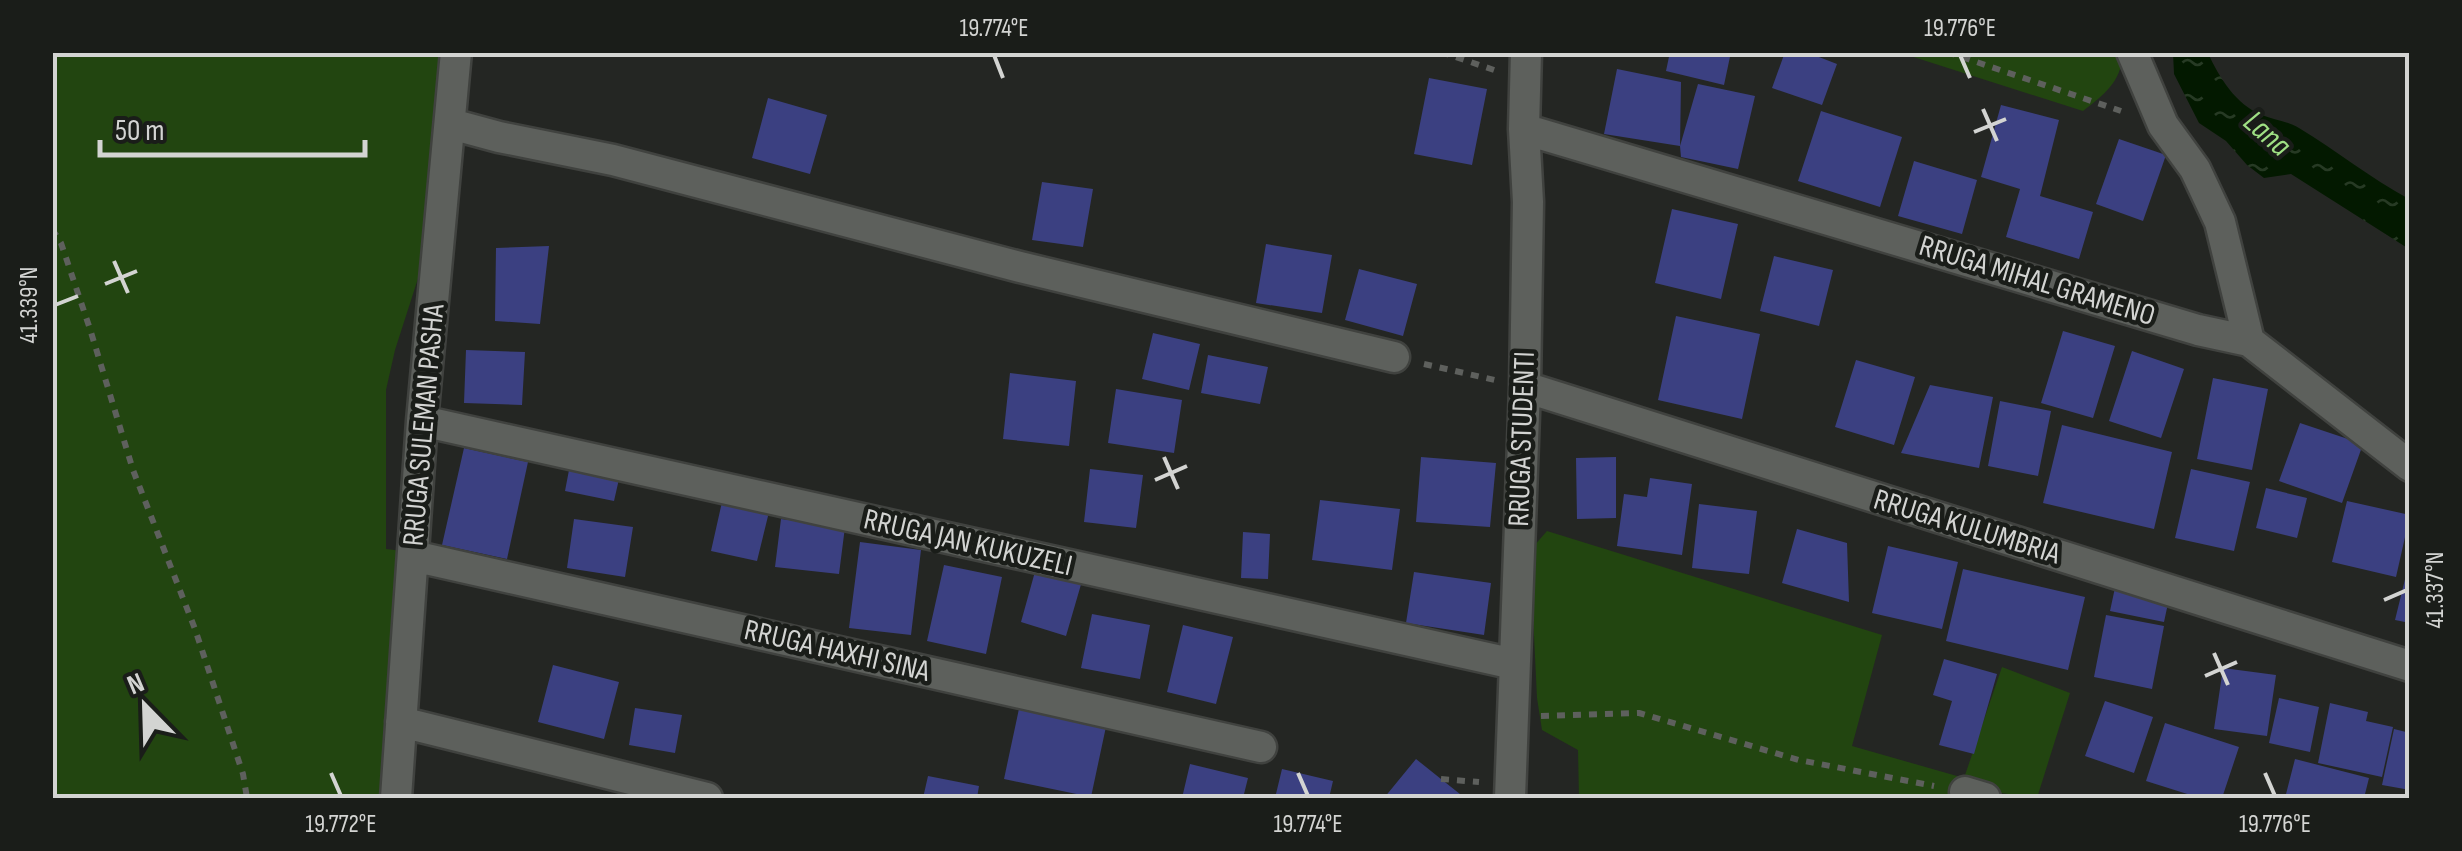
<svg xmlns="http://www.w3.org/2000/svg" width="2462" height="851" font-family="'Sofia Sans Condensed',sans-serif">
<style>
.grass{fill:#224510}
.water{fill:url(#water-ripples)}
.building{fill:#3b4081}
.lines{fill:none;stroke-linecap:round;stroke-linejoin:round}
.minor-casing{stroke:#40423f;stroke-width:35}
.path{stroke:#5e605d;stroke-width:6;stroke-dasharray:8 8;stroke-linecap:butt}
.minor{stroke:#5d605c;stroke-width:30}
.ticks{fill:none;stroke:#d3d4d2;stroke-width:4}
.labels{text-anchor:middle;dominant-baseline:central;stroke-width:9;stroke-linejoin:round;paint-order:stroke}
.street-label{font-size:30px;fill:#d3d4d2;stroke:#1a1d19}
.water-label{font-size:32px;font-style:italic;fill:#9fe084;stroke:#1a1d19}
.neatline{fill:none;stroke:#d3d4d2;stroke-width:4}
.ticks-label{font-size:25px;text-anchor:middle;fill:#d3d4d2}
</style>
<defs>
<pattern id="water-ripples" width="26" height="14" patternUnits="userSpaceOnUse" patternTransform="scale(2.5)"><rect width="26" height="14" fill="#031900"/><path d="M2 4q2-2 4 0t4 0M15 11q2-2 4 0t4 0" fill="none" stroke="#273a24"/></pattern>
</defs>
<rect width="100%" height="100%" fill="#242623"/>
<path class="grass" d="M52 53H444L422 266 395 350 386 390V549L403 551 382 798H53Z
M1901 53H2122C2123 80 2104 95 2083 111Z
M1547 531 1882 635 1852 746 1964 778 2002 667 2070 693 2037 798 2001 793 1999 798H1579L1578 750 1542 730 1537 698 1531 573 1533 547Z"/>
<path class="water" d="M2173 53H2208C2219 77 2236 105 2262 115 2274 120 2288 121 2299 128 2337 151 2370 178 2409 199V249L2291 174 2264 178 2247 165 2226 141 2199 123 2174 74Z"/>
<path class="building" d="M1670 52H1731L1724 85 1666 71Z
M1785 52H1806L1837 64 1822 105 1772 88Z
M1617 69 1681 82 1680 146 1604 134Z
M1429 78 1487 89 1472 165 1414 154Z
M1698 84 1755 96 1738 169 1681 157 1680 146Z
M768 98 827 115 810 174 752 158Z
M2001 105 2059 120 2040 196 2093 212 2079 259 2006 237 2020 189 1981 177Z
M1821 111 1902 137 1880 207 1798 181Z
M2119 139 2166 155 2143 221 2096 204Z
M1914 161 1977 180 1962 234 1898 216Z
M1042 182 1093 189 1083 247 1032 240Z
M1672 209 1738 224 1721 299 1655 283Z
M1266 244 1332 255 1322 313 1256 303Z
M549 246 540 324 495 321 496 248Z
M1774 256 1833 270 1819 326 1760 311Z
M1359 269 1417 284 1403 336 1345 320Z
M1676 316 1760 334 1742 419 1658 400Z
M2063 331 2115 346 2093 418 2041 403Z
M1153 333 1200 344 1189 390 1142 379Z
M466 350 525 352 522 405 464 403Z
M2132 351 2184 369 2161 438 2109 421Z
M1208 355 1268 367 1260 404 1201 393Z
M1856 360 1915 377 1894 445 1835 427Z
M1010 373 1076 381 1069 446 1003 439Z
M2213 378 2268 389 2252 470 2197 459Z
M1930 385 1993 397 1979 468 1901 453Z
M1116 389 1182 400 1174 453 1108 443Z
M2000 401 2051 411 2038 476 1988 466Z
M2300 423 2363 444 2342 503 2279 481Z
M2062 425 2172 452 2154 529 2043 503Z
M464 448 528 462 507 559 442 545Z
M1421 457 1496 463 1490 527 1416 522Z
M1616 457V518L1577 519 1576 458Z
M1090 469 1143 475 1136 528 1084 522Z
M2191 469 2250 482 2234 551 2175 538Z
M569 470 619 479 614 501 565 491Z
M1650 478 1692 484 1682 555 1617 546 1624 494 1647 497Z
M2266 488 2307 498 2297 538 2256 528Z
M1320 500 1400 509 1392 570 1312 560Z
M2347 501 2410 515 2396 577 2332 562Z
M722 502 769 512 757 561 711 551Z
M1699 504 1757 511 1749 574 1692 568Z
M574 519 633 527 625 577 567 568Z
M781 519 845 527 839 574 775 567Z
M1797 529 1847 543 1849 602 1782 583Z
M1243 532 1270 534 1268 579 1241 578Z
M860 542 921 550 911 635 849 628Z
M1888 546 1958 562 1942 629 1872 613Z
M944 565 1002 577 986 654 927 641Z
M2408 567H2410V623L2395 620Z
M1036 568 1082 581 1066 636 1021 622Z
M1963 569 2085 597 2068 670 1946 641Z
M1414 572 1491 583 1484 635 1406 623Z
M2116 583 2170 594 2164 622 2110 611Z
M1092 614 1150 625 1140 679 1081 668Z
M2106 615 2164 626 2152 689 2094 677Z
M1183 625 1233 637 1216 704 1167 692Z
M1944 659 1997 674 1974 754 1939 745 1952 701 1933 695Z
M553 665 619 682 604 739 538 722Z
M2223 668 2276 675 2267 736 2214 729Z
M2279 698 2319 707 2310 752 2269 743Z
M2105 701 2153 717 2134 773 2085 756Z
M2330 703 2368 712 2366 721 2393 727 2382 777 2318 763Z
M1020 704 1107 722 1091 797 1004 779Z
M635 708 682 715 675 753 629 745Z
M2165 723 2239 747 2222 798H2200L2146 781Z
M2394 729 2410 733V790L2382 785Z
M1416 759 1441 779 1465 798H1384Z
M2295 759 2369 778 2364 798H2285Z
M1190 764 1248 778 1243 798H1182Z
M1282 769 1333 781 1329 798H1275Z
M928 776 979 786 977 798H923Z"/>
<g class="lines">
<defs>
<path id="minor" d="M2132 52 2163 125 2195 169 2220 222 2249 341
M451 124 499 137 613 160 1020 267 1394 357
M1524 129 2198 330 2249 341 2410 466
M1525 387 2410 666
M422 421 1514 664
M413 556 1261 747
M401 722 707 798
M1965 792 1985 798
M396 798 422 421 456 52
M1510 798 1525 387 1528 202 1524 129 1526 52"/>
</defs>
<use href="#minor" class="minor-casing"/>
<path class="path" d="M1441 52 1497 71
M1947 52 2121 111
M52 229 61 243 90 329 133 470 195 629 243 774 247 798
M1424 364 1495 380
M1541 716 1639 713 1799 760 1934 786
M1441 779 1479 782"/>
<use href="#minor" class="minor"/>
</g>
<path class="ticks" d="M994 55 1003 78M1960 55 1970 78M1983 109 1997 141M1974 132 2006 119M114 261 128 293M105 284 137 271M55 305 78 296M1164 457 1178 489M1155 480 1187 466M2384 600 2407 590M2214 653 2228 685M2205 676 2237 662M331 773 341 796M1298 773 1308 796M2265 773 2275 796"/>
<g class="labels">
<g class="street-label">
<text transform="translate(2037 281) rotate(17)">RRUGA MIHAL GRAMENO</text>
<text transform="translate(424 425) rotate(-85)">RRUGA SULEMAN PASHA</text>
<text transform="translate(1522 439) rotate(-88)">RRUGA STUDENTI</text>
<text transform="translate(1967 527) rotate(17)">RRUGA KULUMBRIA</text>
<text transform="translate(968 543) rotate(13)">RRUGA JAN KUKUZELI</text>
<text transform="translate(837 651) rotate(13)">RRUGA HAXHI SINA</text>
</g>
<g class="water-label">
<text transform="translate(2267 134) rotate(41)">Lana</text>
</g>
</g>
<rect width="2462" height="851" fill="none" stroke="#1a1d19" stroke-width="110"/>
<g transform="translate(145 706) rotate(337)" stroke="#1a1d19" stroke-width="8" paint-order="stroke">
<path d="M0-8L18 38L0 25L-18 38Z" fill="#d3d4d2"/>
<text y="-15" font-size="28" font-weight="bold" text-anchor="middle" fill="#d3d4d2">N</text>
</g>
<path d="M100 140v15h265v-15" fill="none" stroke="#d3d4d2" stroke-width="5"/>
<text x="115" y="140" font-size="30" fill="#d3d4d2" stroke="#1a1d19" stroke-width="8" paint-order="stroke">50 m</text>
<rect x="55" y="55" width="2352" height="741" class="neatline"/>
<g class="ticks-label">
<text x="994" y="36">19.774°E</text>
<text x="1960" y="36">19.776°E</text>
<text transform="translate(28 305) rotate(-90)" y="9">41.339°N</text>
<text transform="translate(2434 590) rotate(-90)" y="9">41.337°N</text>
<text x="341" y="832">19.772°E</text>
<text x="1308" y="832">19.774°E</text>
<text x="2275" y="832">19.776°E</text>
</g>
</svg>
